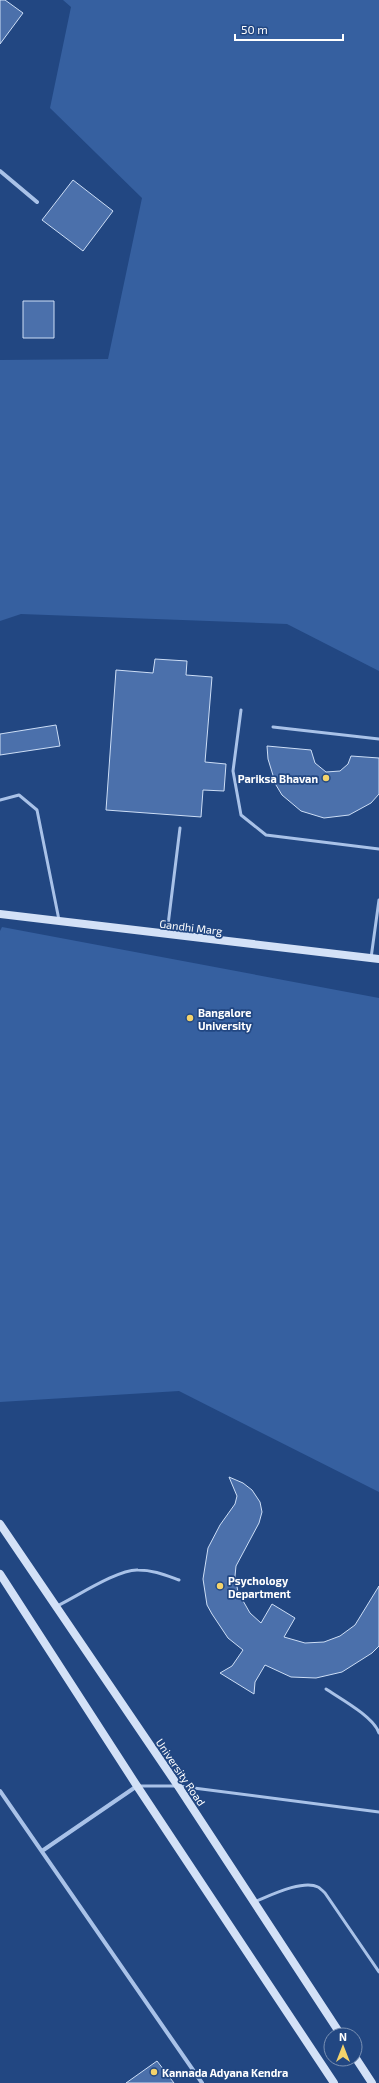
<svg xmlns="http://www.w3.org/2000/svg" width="379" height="2083" font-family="'Exo 2',sans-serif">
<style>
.green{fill:#3660a0}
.building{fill:#4b70ab;stroke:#cddef6}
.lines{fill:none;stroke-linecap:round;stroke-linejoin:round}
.lane{stroke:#a9c2e8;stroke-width:3}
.street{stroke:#a9c2e8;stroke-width:4}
.secondary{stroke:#d3e1f7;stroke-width:8}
.poi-dot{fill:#f4d36b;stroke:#224782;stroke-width:1.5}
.labels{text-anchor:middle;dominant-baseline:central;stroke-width:3.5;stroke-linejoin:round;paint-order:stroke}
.poi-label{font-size:11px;font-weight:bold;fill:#fff;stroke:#224782;text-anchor:start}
.street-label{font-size:11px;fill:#fff;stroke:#224782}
</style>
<rect width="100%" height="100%" fill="#224782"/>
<path class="green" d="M63 0H379V671L287 624 21 614 0 621V360L108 359 142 198 50 108 71 7Z
M2 927 379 998V1492L179 1391 0 1402V931Z"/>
<path class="building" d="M0 0H5L23 13 0 44Z
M73 180 113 211 83 251 42 220Z
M23 301H54V338H23Z
M155 659 187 661 186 675 212 677 205 762 226 764 224 791 203 790 201 817 106 810 116 670 153 673Z
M56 725 60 746 0 755V734Z
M267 746 311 750 315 763 326 772 340 771 348 764 351 756 379 758V794L371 803 349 815 324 818 301 811 282 795 276 785 268 759Z
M229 1477 243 1483 252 1490 260 1502 262 1512 259 1523 236 1566 235 1576 238 1592 250 1613 261 1623 272 1604 295 1618 284 1637 305 1643 324 1642 340 1636 355 1625 379 1586V1646L372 1653 342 1672 316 1678 291 1677 265 1665 255 1682 254 1694 220 1673 232 1666 243 1650 228 1638 212 1614 207 1605 203 1579 208 1548 220 1525 235 1504 237 1496Z
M157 2061 174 2083H126Z"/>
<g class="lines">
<path class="lane" d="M241 710 233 771 241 815 266 835 379 849
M273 727 379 739
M0 800 19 795 37 810 59 920
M167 933 180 828
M371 958 379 900
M57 1606C76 1597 118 1569 138 1570 153 1570 165 1575 179 1580
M326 1689C341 1699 374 1717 379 1733
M139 1786H178L379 1812
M254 1902C269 1896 303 1879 318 1887 320 1888 323 1891 325 1893L379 1972"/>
<path class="street" d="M0 171 37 202
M0 1791 202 2083
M42 1851 137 1786"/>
<path class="secondary" d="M0 914 379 959
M0 1524 178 1786 341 2035
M0 1574 137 1786 334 2083
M355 2057 372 2083"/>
</g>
<g class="poi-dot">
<circle cx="326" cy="778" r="4"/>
<circle cx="190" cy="1018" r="4"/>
<circle cx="220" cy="1586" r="4"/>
<circle cx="154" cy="2072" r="4"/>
</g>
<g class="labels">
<g class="poi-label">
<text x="318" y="778" text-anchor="end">Pariksa Bhavan</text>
<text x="198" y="1012">Bangalore<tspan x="198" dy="13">University</tspan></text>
<text x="228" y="1580">Psychology<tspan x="228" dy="13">Department</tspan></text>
<text x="162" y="2072">Kannada Adyana Kendra</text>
</g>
<g class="street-label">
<text transform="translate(191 927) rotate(7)">Gandhi Marg</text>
<text transform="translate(181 1772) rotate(56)">University Road</text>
</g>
</g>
<g transform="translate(343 2047)"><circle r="19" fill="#224782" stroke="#7a91b4"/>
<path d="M0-3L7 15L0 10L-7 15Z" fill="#f4d36b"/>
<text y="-6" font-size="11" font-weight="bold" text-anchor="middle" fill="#ffffff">N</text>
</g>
<path d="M235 34v6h108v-6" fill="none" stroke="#ffffff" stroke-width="2"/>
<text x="241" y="34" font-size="12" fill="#ffffff" stroke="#224782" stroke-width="3" paint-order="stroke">50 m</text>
</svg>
